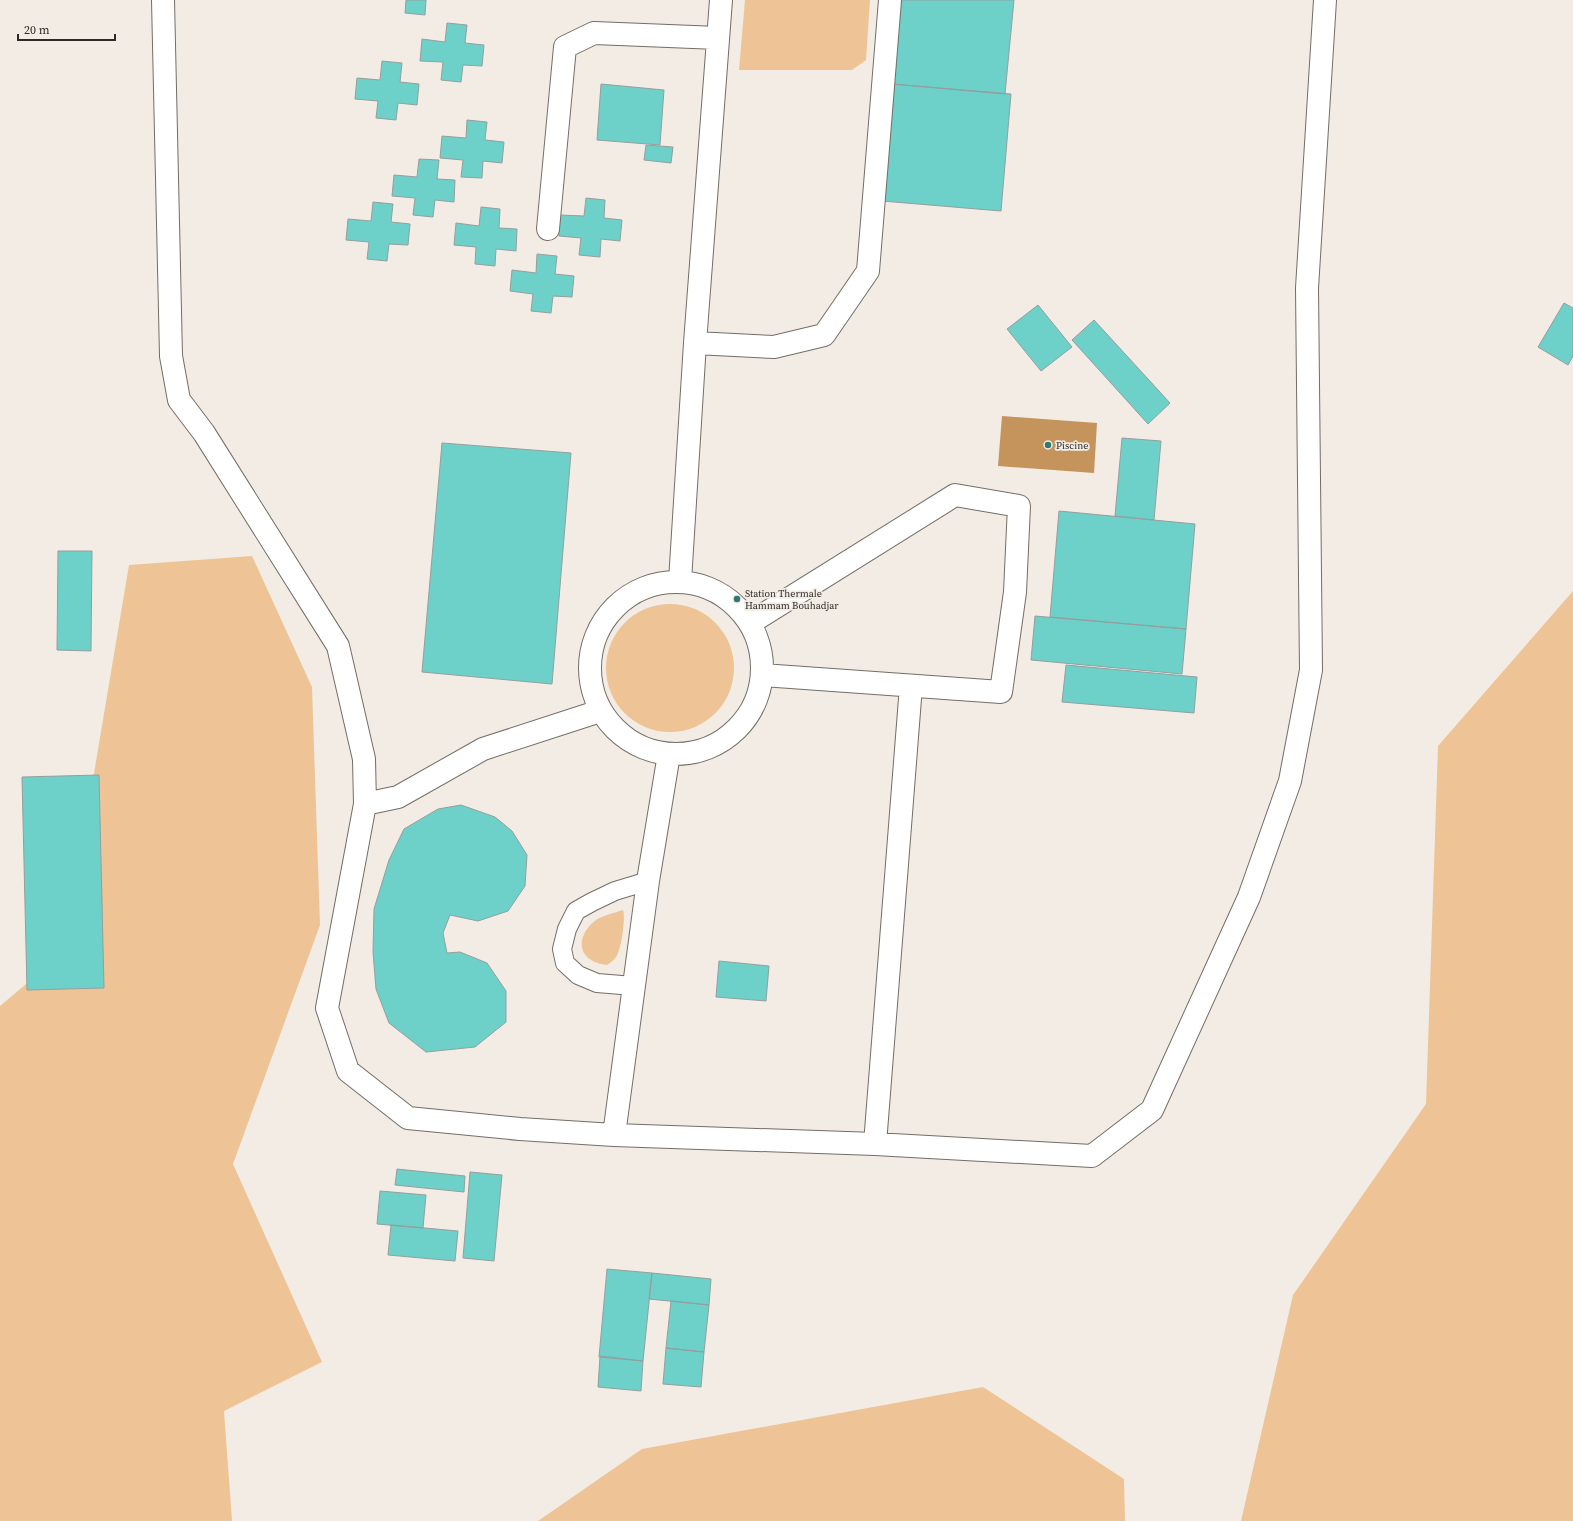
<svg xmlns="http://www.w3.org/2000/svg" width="1573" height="1521" font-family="'Source Serif 4',serif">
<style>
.green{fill:#eec497}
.water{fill:#c5935c}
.building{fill:#6dd0c9;stroke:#949f9e}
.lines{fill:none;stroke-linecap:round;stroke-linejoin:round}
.lane-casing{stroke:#746d66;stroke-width:20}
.street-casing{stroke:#746d66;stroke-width:24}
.lane{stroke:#fff;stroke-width:18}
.street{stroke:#fff;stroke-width:22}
.poi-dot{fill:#2f7874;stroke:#f3ece4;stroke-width:1.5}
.labels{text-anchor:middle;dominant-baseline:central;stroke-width:3.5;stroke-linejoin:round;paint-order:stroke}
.poi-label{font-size:10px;fill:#2c2926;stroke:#f3ece4;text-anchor:start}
</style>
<rect width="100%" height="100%" fill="#f3ece4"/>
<path class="green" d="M745 0H870L866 60 852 70H739Z
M252 556 312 687 320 925 233 1164 322 1362 224 1411 232 1521H0V1006L64 952 129 565Z
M1573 591V1521H1241L1293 1295 1426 1104 1438 746Z
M606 668a64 64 0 1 1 128 0a64 64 0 1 1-128 0Z
M623 910C626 917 621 951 616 957 614 960 610 963 607 965 577 962 574 937 596 920 604 915 614 913 623 910Z
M983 1387 1124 1479 1125 1521H538L642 1449Z"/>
<path class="water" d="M1002 416 1097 423 1094 473 998 466Z"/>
<path class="building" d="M406 0H426L425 15 405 13Z
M899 0H1014L1005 94 892 84Z
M447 23 467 25 465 43 484 45 482 66 463 65 461 82 441 80 443 62 420 61 422 39 445 42Z
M382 61 402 63 400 82 419 84 417 105 398 103 396 120 376 118 378 101 355 99 357 78 380 80Z
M601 84 664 90 660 145 597 140Z
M892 84 1011 94 1001 211 882 201Z
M467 120 487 122 485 140 504 142 502 163 483 161 482 178 461 177 463 160 440 158 442 136 466 138Z
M646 145 673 147 671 163 644 160Z
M419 159 439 160 437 179 455 180 454 202 435 200 433 217 413 215 415 198 392 196 394 175 417 177Z
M586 198 605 200 604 218 622 220 620 241 601 239 600 257 579 255 581 238 559 236 560 215 584 216Z
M373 202 393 204 391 222 410 224 408 245 389 244 387 261 367 259 369 242 346 240 348 219 371 221Z
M481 207 500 209 499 228 517 229 516 251 496 249 495 266 475 264 476 247 454 245 456 223 479 226Z
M537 254 557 256 555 274 574 276 572 297 553 296 551 313 531 311 533 294 510 291 512 270 536 273Z
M1564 303 1573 308V356L1568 365 1538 347Z
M1038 305 1072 347 1041 371 1007 329Z
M1094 320 1170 403 1148 424 1072 340Z
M1122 438 1161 441 1154 520 1115 516Z
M442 443 571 453 552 684 422 672Z
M1059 511 1195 524 1186 629 1050 617Z
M58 551H92L91 651 57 650Z
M1035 616 1186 629 1182 674 1031 660Z
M1066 665 1197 677 1194 713 1062 702Z
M99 775 104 988 27 990 22 777Z
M461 805 495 817 512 831 527 855 525 886 508 911 478 921 450 915 443 933 447 953 460 952 487 963 506 991V1022L475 1047 426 1052 389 1023 376 989 373 952 374 909 389 860 404 829 438 809Z
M719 961 769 966 766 1001 716 997Z
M397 1169 465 1176 464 1192 395 1185Z
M470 1172 502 1175 494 1261 463 1258Z
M380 1191 426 1195 423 1228 377 1224Z
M391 1225 458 1231 455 1261 388 1255Z
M607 1269 652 1273 643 1361 599 1357Z
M652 1273 711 1279 709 1305 649 1299Z
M671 1301 709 1305 704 1352 666 1348Z
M666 1348 704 1352 701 1387 663 1384Z
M600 1356 643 1361 641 1391 598 1387Z"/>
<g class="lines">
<defs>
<path id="lane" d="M634 986 597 983 578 975 565 963 562 949 567 929 576 911 592 902 615 891 648 881"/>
<path id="street" d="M163 0 171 356 179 400 204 433 338 646 364 759 365 804 327 1008 348 1071 408 1118 520 1129 614 1135 875 1144 1092 1156 1152 1110 1249 897 1290 781 1311 670 1307 288 1325 0
M548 229 565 47 594 33 718 38
M695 343 774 347 824 335 868 271 890 0
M680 581 695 343 721 0
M590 668a86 86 0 1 1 172 0a86 86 0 1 1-172 0Z
M750 623 955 495 1019 506 1015 592 1001 692 762 675
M365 804 398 797 483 749 600 711
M614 1135 648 881 669 754
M875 1144 911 686"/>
</defs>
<use href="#lane" class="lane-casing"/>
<use href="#street" class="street-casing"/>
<use href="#lane" class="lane"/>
<use href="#street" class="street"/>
</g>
<g class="poi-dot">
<circle cx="1048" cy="445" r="4"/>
<circle cx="737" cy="599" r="4"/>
</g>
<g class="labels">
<g class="poi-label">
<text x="1056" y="445">Piscine</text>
<text x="745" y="593">Station Thermale<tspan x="745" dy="12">Hammam Bouhadjar</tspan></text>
</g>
</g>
<path d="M18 34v6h97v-6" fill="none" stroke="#2c2926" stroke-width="2"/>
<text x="24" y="34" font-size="12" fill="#2c2926" stroke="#f3ece4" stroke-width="3" paint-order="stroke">20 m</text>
</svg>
